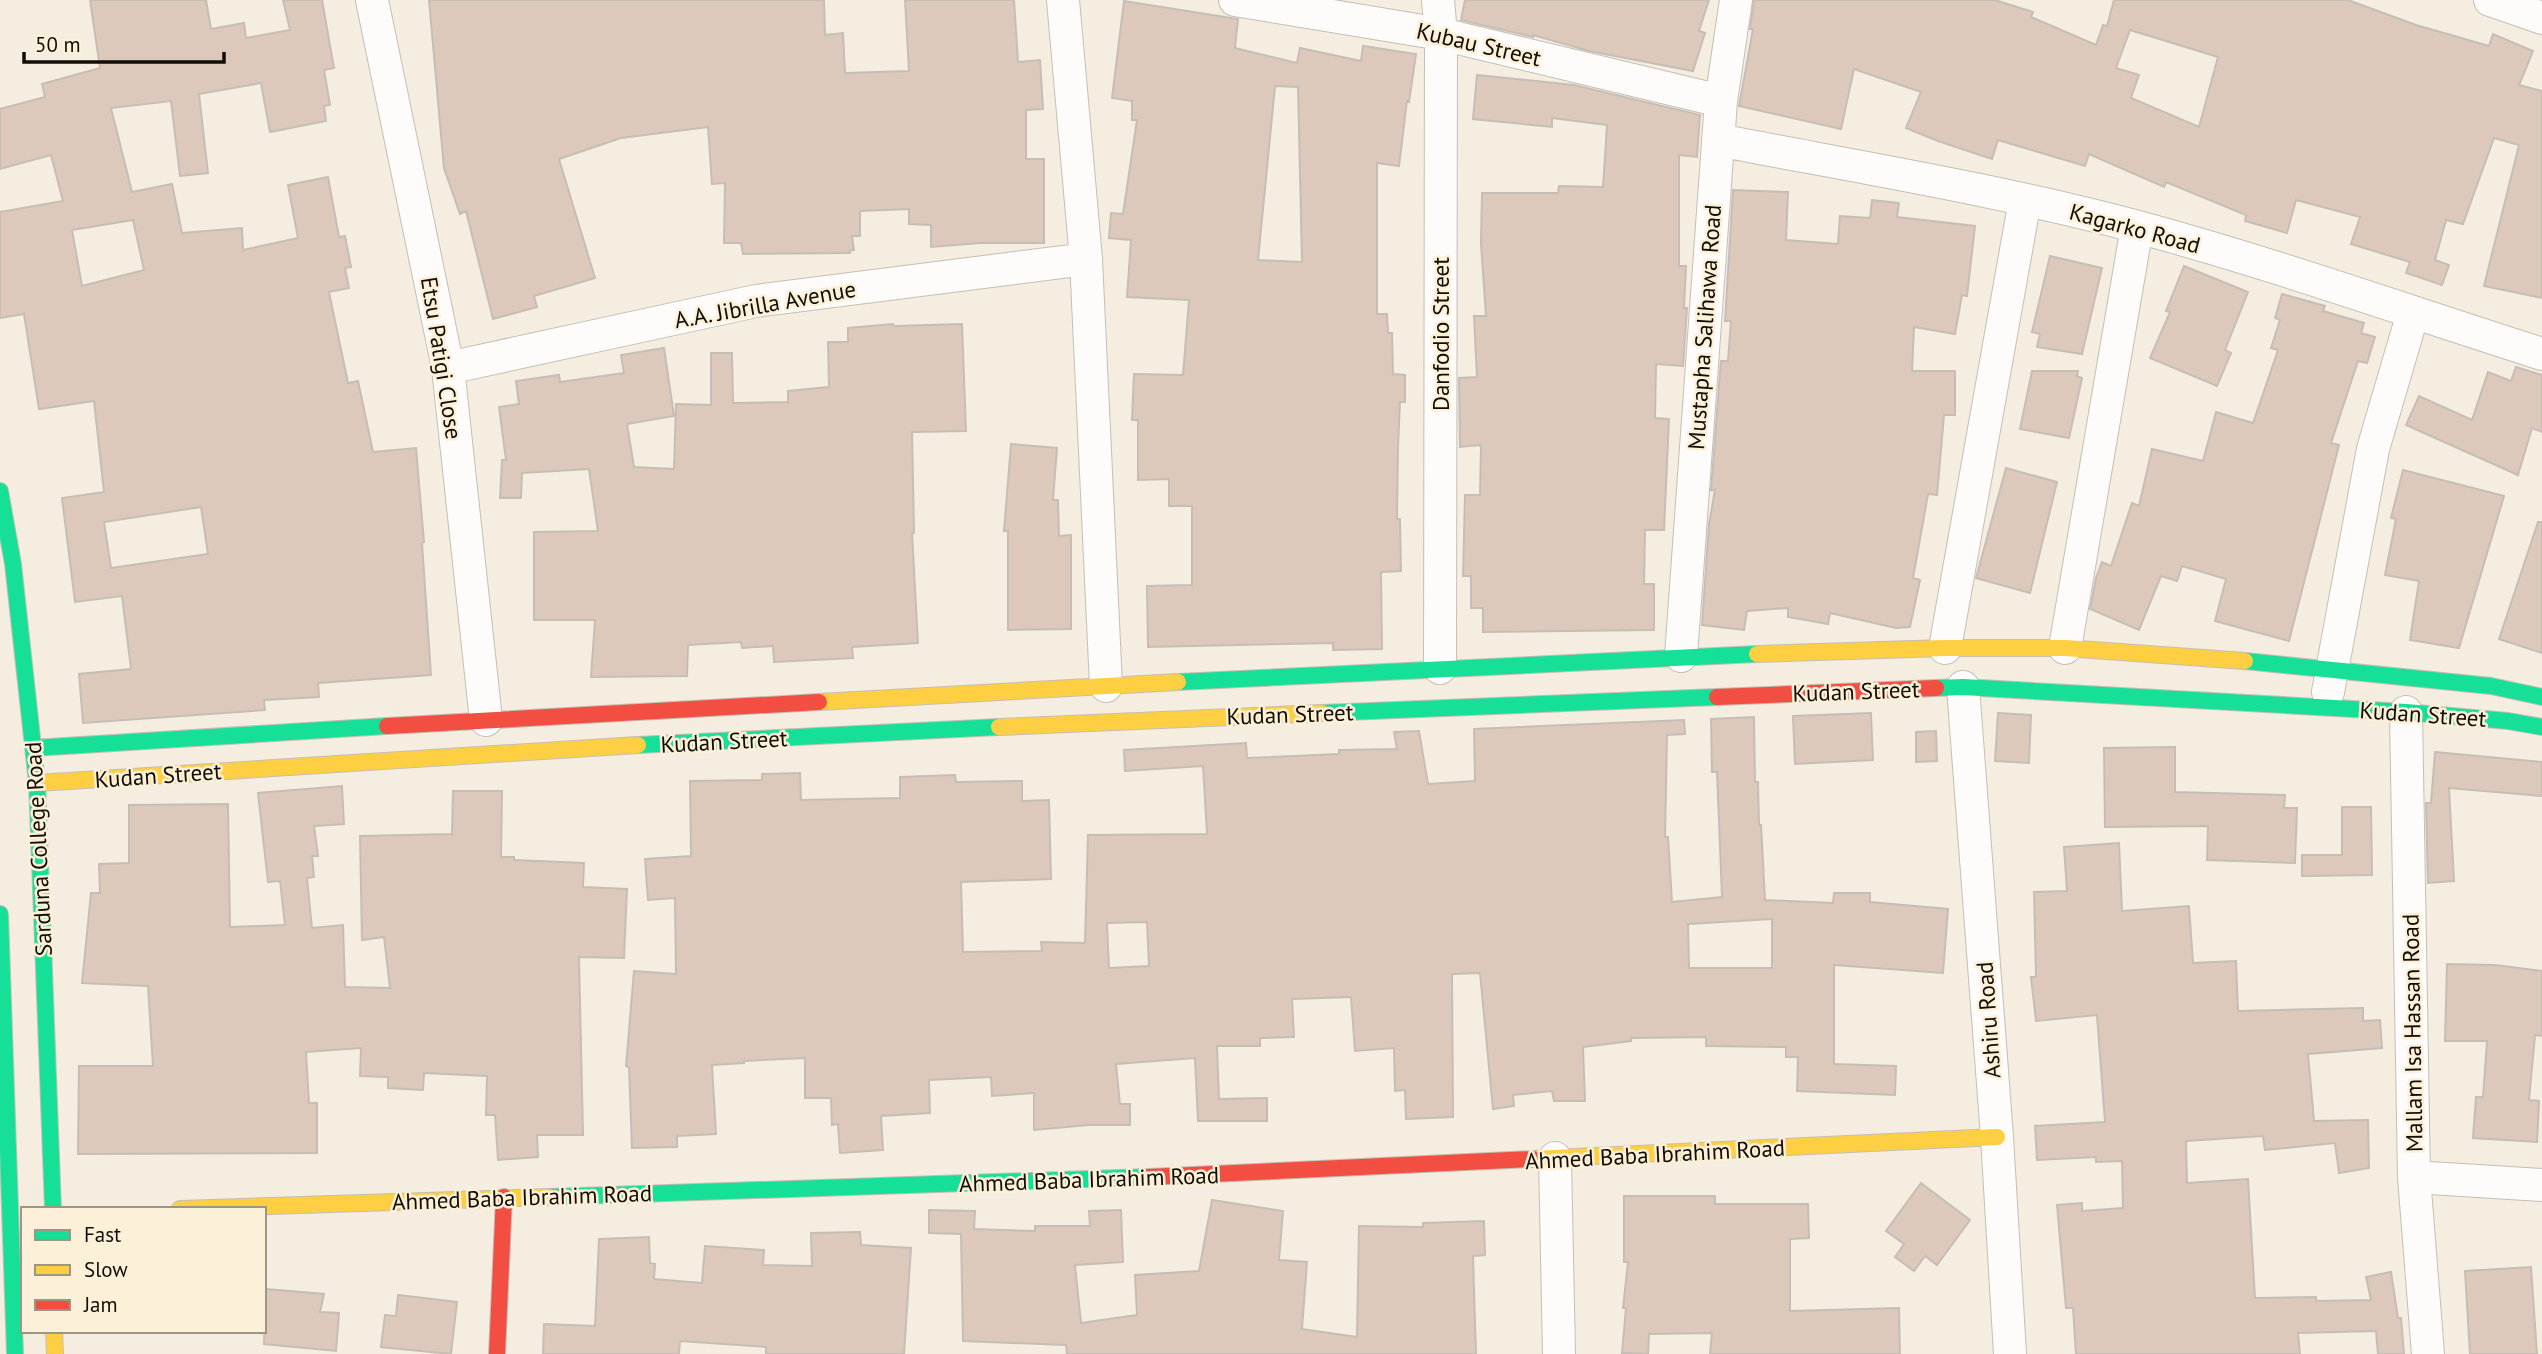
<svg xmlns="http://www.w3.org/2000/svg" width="2542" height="1354" font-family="'PT Sans',sans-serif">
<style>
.building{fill:#ddc8bc;stroke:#c6beb6;stroke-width:2;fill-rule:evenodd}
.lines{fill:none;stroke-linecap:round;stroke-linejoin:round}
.street-casing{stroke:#c4bfb5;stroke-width:34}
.fast-casing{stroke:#c4bfb5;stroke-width:18}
.slow-casing{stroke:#c4bfb5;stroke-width:18}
.jam-casing{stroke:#c4bfb5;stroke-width:18}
.street{stroke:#fdfcfa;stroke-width:32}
.fast{stroke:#16e098;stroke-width:16}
.slow{stroke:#ffcf43;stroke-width:16}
.jam{stroke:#f24e42;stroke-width:16}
.labels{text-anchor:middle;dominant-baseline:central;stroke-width:5;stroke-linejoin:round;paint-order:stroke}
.street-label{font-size:23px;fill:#120e06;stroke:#fcf0d8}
</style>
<rect width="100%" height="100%" fill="#f4ede0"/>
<path class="building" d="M90 0H206L211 29 244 23 246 38 290 30 283 0H322L334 68 324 70 330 105 324 106 326 121 270 132 261 83 199 94 208 173 180 176 171 101 111 108 132 192 172 184 182 233 242 228 243 250 298 238 288 185 328 177 339 237 345 236 351 267 345 268 349 288 329 292 348 383 358 381 373 452 416 448 424 542 422 543 431 675 318 683 319 697 264 700 265 710 83 723 79 674 131 669 122 596 75 602 62 498 104 492 94 401 39 409 24 314 0 318V212L63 201 51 155 0 169V109L45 97 42 84 100 68ZM133 220 144 270 82 286 72 230ZM201 507 208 554 111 568 104 522Z
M429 0H824L825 35 843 33 845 73 909 71 905 0H1014L1018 62 1040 60 1043 109 1026 110V159H1044V243H980L931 247V225L909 224V209L860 211V236H852L854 250 849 251 850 253 743 254 741 243H724L725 183 712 184 708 127 621 138 559 159 595 278 534 296 537 307 493 319 466 211 460 214 444 168Z
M1465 0H1709L1699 31 1705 33 1693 71 1589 51 1533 35V37L1461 20Z
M1754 0H1995L2033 12 2031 17 2096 45 2103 25 2107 26 2114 0H2348L2416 25 2489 46 2493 34 2533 51 2519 85 2542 91V298L2484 286 2519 145 2494 138 2463 224 2446 220 2435 260 2449 265 2442 285 2406 273 2410 262 2351 244 2360 217 2296 200 2287 233 2245 221 2246 215 2166 182 2164 187 2089 154 2085 166 1998 140 1992 159 1938 141 1906 128 1921 92 1854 69 1841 129 1739 106 1753 29H1750ZM2130 30 2218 57 2199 127 2131 98 2139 75 2116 68Z
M1124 1 1238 19 1235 48 1297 63 1300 48 1361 61 1363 46 1416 54 1409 102 1407 101 1399 166 1377 163V314H1387L1388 333H1392L1393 374 1405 375V402H1400L1398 447 1397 519H1400L1401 571 1381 572 1382 649 1333 650V643L1148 647 1147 586 1192 585V506H1169V479L1138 480V420H1132L1134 374 1183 375 1189 300 1127 297 1131 240 1109 238 1111 213 1123 214 1137 120H1132V101L1112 98ZM1275 86 1298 87 1302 262 1258 260Z
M1477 75 1574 85 1700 115 1697 157 1679 155V266H1686L1684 308H1687L1683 366 1656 364 1655 418 1669 419 1664 530H1645L1644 584H1654V630L1483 632V608H1471V576H1463L1465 495H1480L1481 448 1480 445 1460 447 1459 378 1477 377 1474 316H1486L1481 244 1482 193H1558L1559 186 1603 187 1607 125 1552 118V127L1473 119Z
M1733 190 1788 192 1786 240 1838 244 1840 216 1870 218 1872 200 1899 203 1897 217 1975 226 1967 296 1962 295 1955 334 1914 327 1912 371H1955V415H1944L1937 495 1928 494 1913 578 1920 580 1910 627 1896 628 1830 613 1828 624 1788 617V608L1747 611 1744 630 1702 625 1709 524 1715 490H1711L1721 361H1728L1731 321H1725Z
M2050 256 2102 268 2082 354 2037 347 2040 334 2032 332Z
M2184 266 2248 292 2225 350 2231 353 2217 386 2150 358 2170 312 2166 311Z
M2282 294 2325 306 2323 311 2364 323 2361 333 2375 337 2367 363 2358 361 2331 443 2339 445 2289 641 2215 621 2226 579 2182 566 2177 581 2161 576 2139 630 2090 609 2096 578 2102 562 2111 566 2132 503 2139 506 2152 449 2203 461 2216 412 2253 423 2278 350 2271 348 2280 320 2275 318Z
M893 324 894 326 962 324 966 431 912 432 914 533H912L918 643 852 647 853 658 774 662 773 646 742 648 741 642 688 645 687 676 591 677 595 620H534V532L598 531 589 469 522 473 521 498H500L502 460H506L499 407 519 404 516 381 559 375 560 382 624 373 621 355 664 348 674 416 627 424 634 467 674 469 676 404 711 405V353H732L733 403 788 402V391L829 387 828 342H848V328Z
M2516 367 2542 375V432L2532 428 2518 475 2406 425 2419 396 2472 420 2488 372 2511 381Z
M2032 371H2078L2077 376 2082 378 2069 438 2020 429Z
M1011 444 1057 448 1053 500H1058L1059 536 1071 535V629L1008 630V531H1004Z
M2006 468 2057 482 2030 593 1976 578Z
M2403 470 2504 496 2459 648 2410 640 2419 581 2385 575 2396 519 2391 518Z
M2538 522H2542V653L2499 639Z
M1871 713 1873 760 1795 764 1793 716Z
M1998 713 2031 715 2029 763 1995 761Z
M1754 717 1755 782H1758L1759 825H1761L1765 900 1833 903 1834 893H1870V902L1948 909 1943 973 1834 965V1064L1896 1066 1895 1095 1797 1091 1798 1057H1786V1047L1706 1046V1037L1631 1038V1041L1583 1047 1585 1101H1554L1552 1091 1513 1095 1514 1106 1493 1109 1480 973 1452 974 1453 1117 1406 1119 1405 1090 1395 1091 1394 1048 1355 1051 1351 997 1292 999 1294 1037 1260 1038V1046H1217L1219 1099 1267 1098V1121H1198L1195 1058 1116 1064 1120 1104H1130V1125H1089L1034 1130V1093L992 1096 991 1077 929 1080 930 1113 881 1116 883 1150 840 1153 838 1124 832 1125 831 1098H805V1058L744 1061V1063L712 1065 716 1134 677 1136V1147L632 1148 629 1067 626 1066 634 971 676 974 675 898 648 900 645 859 691 856 690 781 762 780V774L800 773 801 800 900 798V777L955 775 956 782 1022 781V801L1049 800 1051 879 961 882 963 952 1042 951 1041 942 1085 943 1088 835 1207 834 1203 766 1125 771 1124 750 1246 743 1247 758 1339 754V750L1397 749 1394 732 1419 731 1428 784 1475 781 1474 729 1684 720 1685 734 1667 735 1665 837H1668L1672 902 1722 897 1717 772H1712L1711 719ZM1772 919V968H1689L1688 924ZM1147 922 1149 966 1109 968 1107 923Z
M1936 731 1937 761 1916 762V732Z
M2175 747V792L2285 795 2284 808H2297L2295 863 2207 860 2208 826 2105 827 2104 748Z
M2435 752 2542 762V796L2449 788 2454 881 2428 883 2426 803H2431Z
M342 786 344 824 314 826 318 856H312L314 877 307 878 312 928 343 925 345 987 390 988 384 937 362 940 360 836 452 834 453 791H502L501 857H514V860L584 863 583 887 627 889 624 958 579 957 583 1135H537L538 1157 498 1160 495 1115H486L487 1076 424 1073 423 1090 388 1088V1077L360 1076 361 1048 306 1052 309 1103H317V1153L78 1154 79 1066H153L148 986 82 983 91 893H100L99 864 129 863V805L228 804 230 927 285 925 280 881 268 882 258 793Z
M2342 807H2371L2372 875 2302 876V855H2342Z
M2119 843 2122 911 2189 906 2193 963 2236 961 2238 1011 2363 1008V1021L2380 1020 2382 1048 2308 1054 2314 1121 2368 1120 2369 1168 2339 1173 2335 1143 2265 1150 2263 1136 2186 1141 2187 1183 2248 1179 2255 1298 2316 1297V1301L2371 1300 2366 1277 2391 1272 2398 1318H2401L2404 1354H2378L2376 1331 2298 1333 2300 1354H2076L2073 1308H2066L2057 1205 2082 1203V1211L2123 1208 2122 1161 2096 1162V1157L2037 1160 2035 1126 2105 1122 2097 1015 2036 1021 2031 977H2036L2034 892 2067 891 2064 847Z
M2447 964 2495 965 2542 971V1036L2535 1035 2529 1100 2539 1101 2537 1142 2473 1138 2476 1097H2483L2487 1041H2445Z
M1921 1183 1970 1220 1937 1265 1925 1256 1914 1271 1895 1257 1904 1244 1886 1231Z
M1624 1196H1715V1204H1808L1809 1238 1790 1239V1311L1899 1308 1900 1354H1710L1712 1333 1649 1334 1648 1354 1622 1353 1626 1308H1623L1628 1262H1624Z
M1212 1200 1283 1211 1279 1260 1307 1262 1302 1329 1357 1337 1359 1226 1423 1227V1223L1484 1221 1485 1255 1473 1256 1476 1354H1067L1066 1345 963 1341 961 1234 929 1233V1210L975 1211 974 1229 1035 1231V1226H1090L1089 1211 1121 1210 1123 1262 1075 1265 1081 1323 1137 1315 1135 1275 1199 1271Z
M860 1232 861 1245 911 1248 904 1354H766V1347L680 1341 679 1354H543L544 1324 595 1326 599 1239 649 1237 650 1263 655 1264 654 1279 702 1283 705 1246 764 1250 763 1265 812 1266 811 1233Z
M2531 1267 2537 1354H2470L2465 1271Z
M266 1289 324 1294 320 1312 339 1313 336 1351 264 1344Z
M398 1295 457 1302 451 1354 381 1347 385 1315 396 1316Z"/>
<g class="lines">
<defs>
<path id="street" d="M372 0 448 368 486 720
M1063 0 1086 259 1106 686
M1235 0 1441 34 1721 101
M1438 0 1441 34 1440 668
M2490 0 2542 18
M1718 140C1858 167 2000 190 2138 227 2274 264 2407 311 2542 354
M448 368 756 301 1086 259
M1945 648 2025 200
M2065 648 2137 227
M1681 656 1721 101 1736 0
M1963 687 1997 1137 2010 1354
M2328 692 2373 449 2413 313
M2406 712 2414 1177 2428 1354
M1555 1158 1559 1354
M2414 1177 2542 1185"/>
<path id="fast" d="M0 491 13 564 37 783 53 1209
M2245 661 2491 686 2542 697
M1178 682 1757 654
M1936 688 1963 687 2406 712 2508 721 2542 727
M1322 713 1717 697
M638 745 999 727
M33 748 387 726
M0 914 15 1354
M549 1197 1148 1177"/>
<path id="slow" d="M1757 654 1945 648H2065L2245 661
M819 702 1178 682
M999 727 1322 713
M37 783 638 745
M1533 1159 1997 1137
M180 1209 549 1197
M54 1331 55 1354"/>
<path id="jam" d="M1717 697 1936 688
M387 726 819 702
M1148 1177 1533 1159
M497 1354 504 1197"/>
</defs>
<use href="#street" class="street-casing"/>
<use href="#fast" class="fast-casing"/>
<use href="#slow" class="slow-casing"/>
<use href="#jam" class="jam-casing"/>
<use href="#street" class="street"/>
<use href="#fast" class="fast"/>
<use href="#slow" class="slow"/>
<use href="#jam" class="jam"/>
</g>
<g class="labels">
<g class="street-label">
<text transform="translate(1479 44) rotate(13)">Kubau Street</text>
<text transform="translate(2135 228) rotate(15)">Kagarko Road</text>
<text transform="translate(765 304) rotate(-10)">A.A. Jibrilla Avenue</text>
<text transform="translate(1704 327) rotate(-86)">Mustapha Salihawa Road</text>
<text transform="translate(1440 334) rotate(-90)">Danfodio Street</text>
<text transform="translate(442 358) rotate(81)">Etsu Patigi Close</text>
<text transform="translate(1856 691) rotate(-2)">Kudan Street</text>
<text transform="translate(1290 714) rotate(-2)">Kudan Street</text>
<text transform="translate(2423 714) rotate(4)">Kudan Street</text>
<text transform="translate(724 741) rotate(-3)">Kudan Street</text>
<text transform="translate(158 775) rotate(-4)">Kudan Street</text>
<text transform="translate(38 849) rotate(-93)">Sarduna College Road</text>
<text transform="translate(1988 1020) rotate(-94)">Ashiru Road</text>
<text transform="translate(2412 1033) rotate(-91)">Mallam Isa Hassan Road</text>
<text transform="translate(1655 1154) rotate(-3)">Ahmed Baba Ibrahim Road</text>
<text transform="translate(1089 1179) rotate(-2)">Ahmed Baba Ibrahim Road</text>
<text transform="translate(522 1197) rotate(-2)">Ahmed Baba Ibrahim Road</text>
</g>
</g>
<rect x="21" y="1207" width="245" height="126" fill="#fcf0d8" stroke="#9e9684" stroke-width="2"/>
<rect x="35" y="1230" width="35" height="10" fill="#16e098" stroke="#9e9684" stroke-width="2"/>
<text x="84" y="1242" font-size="21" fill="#120e06">Fast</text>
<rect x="35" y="1265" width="35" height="10" fill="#ffcf43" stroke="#9e9684" stroke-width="2"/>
<text x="84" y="1277" font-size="21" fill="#120e06">Slow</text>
<rect x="35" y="1300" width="35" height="10" fill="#f24e42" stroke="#9e9684" stroke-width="2"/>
<text x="84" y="1312" font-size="21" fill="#120e06">Jam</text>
<path d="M24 52v10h200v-10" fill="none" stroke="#120e06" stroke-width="3.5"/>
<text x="35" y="52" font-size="21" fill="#120e06" stroke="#fcf0d8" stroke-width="5" paint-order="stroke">50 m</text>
</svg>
